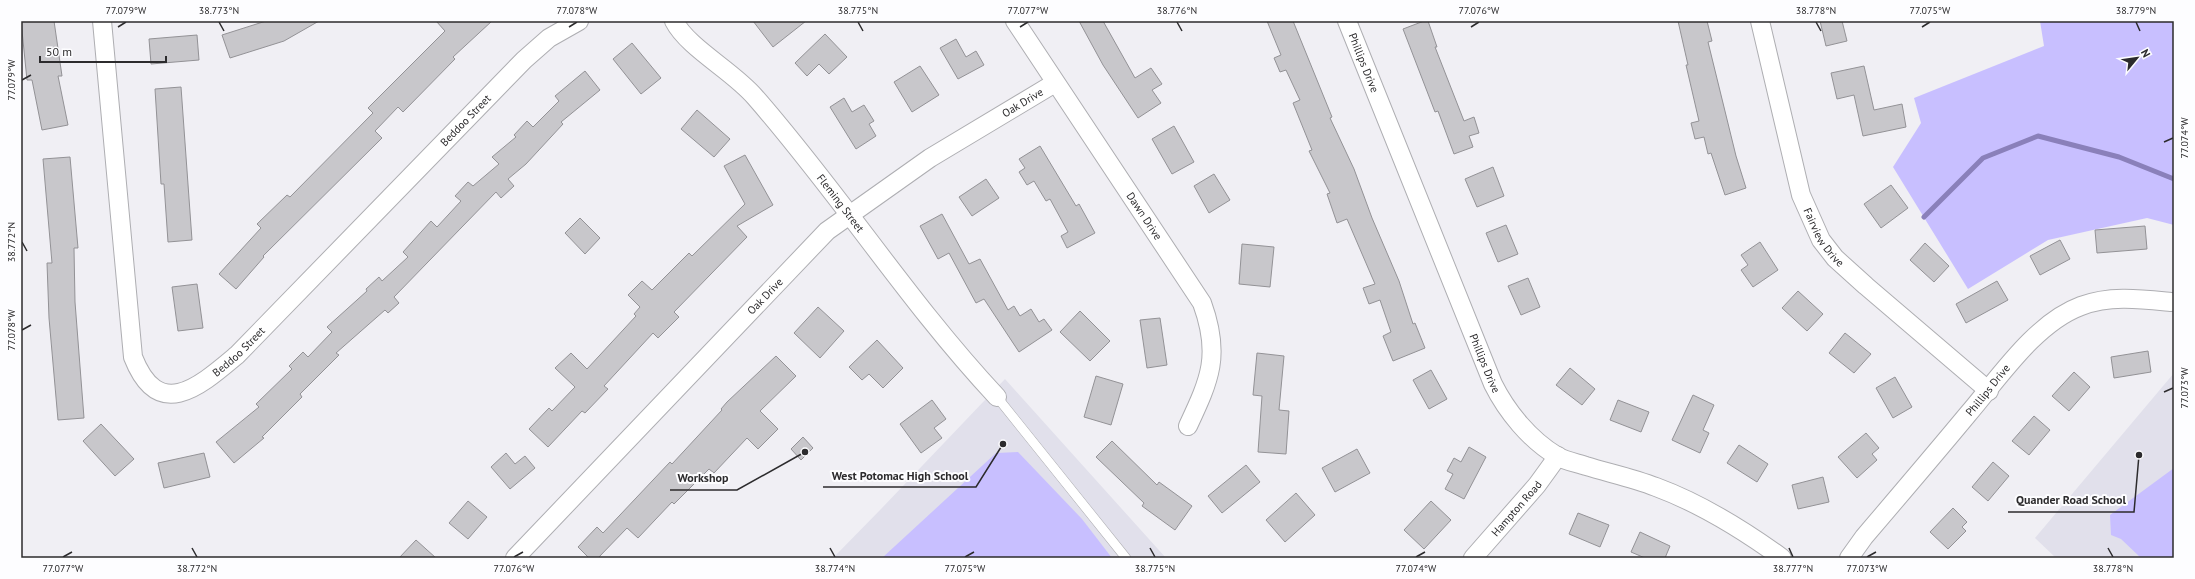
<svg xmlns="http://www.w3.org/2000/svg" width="2195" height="579" font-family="'PT Sans',sans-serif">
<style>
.built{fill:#e1e0eb}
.green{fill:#c8bfff}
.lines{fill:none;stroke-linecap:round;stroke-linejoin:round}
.stream{stroke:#8a80ba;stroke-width:5}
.building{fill:#c8c7cb;stroke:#939296}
.lane-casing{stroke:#aeaeb2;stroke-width:10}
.street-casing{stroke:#aeaeb2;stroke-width:20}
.lane{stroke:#fff;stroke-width:9}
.street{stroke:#fff;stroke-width:18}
.ticks{fill:none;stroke:#2c2b2d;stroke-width:1.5}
.labels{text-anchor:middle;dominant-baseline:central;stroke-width:4;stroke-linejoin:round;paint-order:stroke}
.street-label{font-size:11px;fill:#2c2b2d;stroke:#fdfdff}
.leader{fill:none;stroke:#2c2b2d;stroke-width:1.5}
.callout-dot{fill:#2c2b2d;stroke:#fdfdff;stroke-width:1.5}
.callout-label{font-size:12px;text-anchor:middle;font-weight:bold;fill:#2c2b2d;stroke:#fdfdff;stroke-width:4;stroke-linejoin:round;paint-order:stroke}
.neatline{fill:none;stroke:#2c2b2d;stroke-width:1.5}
.ticks-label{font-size:10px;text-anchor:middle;fill:#2c2b2d}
</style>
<rect width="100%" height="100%" fill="#f0eff4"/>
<path class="built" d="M2174 373V558H2056L2035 538Z
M1005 379 1166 558H833L881 509Z"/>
<path class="green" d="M2040 21H2174V225L2147 218 2048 240 1968 289 1893 167 1921 123 1914 98 2044 46Z
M1018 452 1082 519 1112 558H882L996 453Z
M2174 468V558H2141L2121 539 2111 535 2110 515Z"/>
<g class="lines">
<path class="stream" d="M1924 217 1983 158 2038 136 2119 157 2174 179"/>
</g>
<path class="building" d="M21 21H54L62 76H58L68 125 42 130 32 80H27Z
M266 21H319L284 41 230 58 222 35Z
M436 21H492L453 57 455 59 403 112 398 107 375 131 382 138 263 256 264 257 236 289 219 274 261 228 257 224 287 195 290 197 373 113 368 108 445 31Z
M753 21H806L773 47Z
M1079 21H1103L1135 78 1151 68 1162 84 1152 90 1161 103 1138 118 1103 65Z
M1267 21H1293L1332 117 1330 118 1354 169 1372 218 1399 281 1413 324 1415 323 1425 348 1393 361 1383 336 1391 332 1380 300 1369 304 1363 288 1375 284 1347 219 1337 223 1327 194 1330 193 1309 151 1312 150 1293 103 1300 100 1286 70 1280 72 1274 58 1281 55Z
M1424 21H1428L1437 47H1435L1464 121 1474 117 1479 133 1469 136 1473 147 1454 154 1438 111 1435 112 1403 29Z
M1678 21H1707L1712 41 1708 42 1736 156 1746 188 1725 195 1711 153 1708 154 1704 137 1695 139 1691 123 1699 121 1686 65H1688Z
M1820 21H1842L1847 41 1826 46Z
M825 34 847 57 829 74 819 64 807 76 795 63Z
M197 35 199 60 151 64 149 39Z
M956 39 966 57 976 51 984 65 958 79 940 48Z
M632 43 661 78 641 94 613 59Z
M920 66 939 95 912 112 894 82Z
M1864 66 1874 110 1902 104 1906 127 1863 136 1854 95 1837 99 1831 73Z
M585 71 600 90 561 122 563 124 526 164 508 179 514 186 501 198 496 192 394 297 399 303 388 313 385 310 336 353 339 355 300 394 302 397 262 437 264 438 234 463 216 442 259 407 256 404 292 369 289 366 303 352 308 357 332 332 327 327 367 291 366 289 379 277 382 281 408 257 403 252 431 221 437 227 461 201 455 196 468 182 473 186 499 164 492 157 516 137 514 135 527 121 533 127 559 101 555 96Z
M181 87 192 240 168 242 164 184H161L155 89Z
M844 98 852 112 864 105 874 121 869 124 876 136 856 149 830 107Z
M697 110 730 139 714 157 681 129Z
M1174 126 1194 162 1172 174 1152 139Z
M1040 146 1076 206 1079 204 1095 233 1067 248 1061 236 1068 232 1050 199 1046 201 1034 181 1027 185 1019 172 1025 168 1019 159Z
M745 155 773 205 737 226 747 237 674 312 679 317 658 338 653 333 604 386 608 389 585 413 582 411 548 447 529 429 549 408 552 411 575 387 555 368 571 353 587 369 636 316 634 314 640 307 628 295 642 281 652 290 689 253 692 256 745 204 724 166Z
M70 157 78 248H74L75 302 84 418 58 420 49 318 47 263H52L43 159Z
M1493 167 1504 196 1477 207 1465 179Z
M1214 174 1230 200 1209 213 1194 186Z
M986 179 999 198 972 216 959 197Z
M1891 185 1908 208 1881 228 1864 204Z
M942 214 969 264 980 259 1008 310 1014 306 1020 316 1031 309 1039 322 1044 319 1052 330 1019 352 984 299 976 303 949 253 938 259 920 226Z
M580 218 600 238 585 254 565 233Z
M1506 225 1518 254 1498 262 1486 233Z
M2145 226 2147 249 2097 253 2095 230Z
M2060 240 2070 259 2040 275 2030 256Z
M1760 242 1778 270 1753 287 1741 270 1748 265 1741 255Z
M1925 243 1949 266 1934 282 1910 260Z
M1242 244 1274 247 1270 287 1239 284Z
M1528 278 1540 307 1521 315 1508 286Z
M1997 281 2008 300 1966 323 1956 304Z
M197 284 203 328 178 331 172 287Z
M1798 291 1823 314 1807 331 1782 308Z
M818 307 844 331 820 358 794 333Z
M1080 311 1110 341 1090 361 1060 332Z
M1160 318 1167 365 1147 368 1140 320Z
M1845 333 1871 354 1854 373 1829 353Z
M877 340 903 368 883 388 869 374 862 380 849 367Z
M2148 351 2151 372 2114 378 2111 357Z
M1257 353 1284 356 1279 410 1289 411 1286 454 1258 452 1262 396 1253 395Z
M776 356 796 376 760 411 778 429 758 449 747 438 714 473 709 469 674 504 672 502 638 538 627 528 598 558H589L578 547 597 527 603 533 670 462 672 464 722 410 721 409 727 402Z
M1570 368 1595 389 1582 405 1556 385Z
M1431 370 1447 399 1429 409 1413 380Z
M2074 372 2090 387 2069 411 2052 396Z
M1096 376 1123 384 1111 425 1084 417Z
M1895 377 1912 407 1893 418 1876 388Z
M1693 395 1714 405 1703 430 1709 433 1700 453 1672 440Z
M932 400 946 419 934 428 942 438 921 453 900 424Z
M1618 400 1649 412 1641 432 1610 420Z
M2034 416 2050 430 2029 455 2012 441Z
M101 424 134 459 115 476 83 441Z
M1866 433 1879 448 1872 454 1877 460 1857 478 1838 457Z
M803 437 813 448 801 460 791 449Z
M1112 441 1157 485 1159 482 1192 506 1175 530 1142 506 1144 503 1096 457Z
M1739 445 1768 464 1757 482 1727 463Z
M1469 447 1486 457 1464 499 1445 489 1453 474 1447 471 1454 458 1461 462Z
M1357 449 1370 473 1335 492 1322 468Z
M204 453 210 477 164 488 158 463Z
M506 453 515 464 525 456 535 468 510 489 491 467Z
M1993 462 2009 476 1988 501 1972 487Z
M1246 465 1260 482 1222 513 1208 496Z
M1823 477 1829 502 1798 509 1792 485Z
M1296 493 1315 515 1285 542 1266 520Z
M468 501 487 517 468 539 449 523Z
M1431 501 1451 520 1424 549 1404 530Z
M1953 508 1967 522 1962 527 1966 531 1948 549 1930 532Z
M1578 513 1609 525 1600 547 1569 534Z
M1640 532 1670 546 1665 558H1645L1631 552Z
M416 540 436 558H399Z"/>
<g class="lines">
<defs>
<path id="lane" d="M997 397 1126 558"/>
<g id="street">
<path id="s1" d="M102 21 133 357C159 423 200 386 237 355L524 60 549 38 579 21"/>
<path id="s2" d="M674 21C688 48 733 71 755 97 840 194 909 303 997 397"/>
<path id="s3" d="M1015 21 1202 303C1221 355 1210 379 1188 426"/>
<path id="s4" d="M1347 21 1493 384C1507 412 1530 440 1557 456 1565 461 1577 463 1586 466 1609 473 1633 478 1656 487 1702 504 1742 529 1782 558"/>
<path id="s5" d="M1760 21 1801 195 1821 240 1835 258 1866 286 1989 391"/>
<path id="s6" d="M515 558 827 231 930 158 1055 83"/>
<path id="s7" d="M1473 558 1537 485 1558 456"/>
<path id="s8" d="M1849 558 1864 537C1899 496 1934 455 1968 414 1999 378 2035 323 2081 306 2110 295 2141 299 2171 302"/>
</g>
</defs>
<use href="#lane" class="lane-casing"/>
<use href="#street" class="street-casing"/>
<use href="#lane" class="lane"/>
<use href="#street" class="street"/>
</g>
<path class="ticks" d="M219 22 224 31M858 22 863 31M1177 22 1182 31M1816 22 1821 31M2136 22 2140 31M118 27 126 22M569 27 577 22M1020 27 1028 22M1471 27 1479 22M1922 27 1930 22M22 80 31 75M2164 142 2173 138M22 242 27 251M22 330 31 325M2164 392 2173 388M192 548 197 557M830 548 835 557M1150 548 1155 557M1789 548 1793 557M2108 548 2113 557M63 557 72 552M514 557 523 552M965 557 974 552M1416 557 1425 552M1867 557 1876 552"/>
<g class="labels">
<g class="street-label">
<text stroke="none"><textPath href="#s4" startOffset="45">Phillips Drive</textPath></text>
<text stroke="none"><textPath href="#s6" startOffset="686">Oak Drive</textPath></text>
<text stroke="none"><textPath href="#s1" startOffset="799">Beddoo Street</textPath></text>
<text stroke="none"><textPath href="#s2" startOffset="248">Fleming Street</textPath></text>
<text stroke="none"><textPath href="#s3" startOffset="234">Dawn Drive</textPath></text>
<text stroke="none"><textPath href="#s5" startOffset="227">Fairview Drive</textPath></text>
<text stroke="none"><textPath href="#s6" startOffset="362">Oak Drive</textPath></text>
<text stroke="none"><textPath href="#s1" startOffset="475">Beddoo Street</textPath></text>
<text stroke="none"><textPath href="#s4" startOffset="369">Phillips Drive</textPath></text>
<text stroke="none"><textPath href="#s8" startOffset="218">Phillips Drive</textPath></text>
<text stroke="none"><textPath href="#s7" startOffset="66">Hampton Road</textPath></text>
</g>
</g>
<path class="leader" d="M1003 444L976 487H823M805 452L737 490H670M2139 455L2134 512H2008"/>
<g class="callout-dot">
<circle cx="1003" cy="444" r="4"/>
<circle cx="805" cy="452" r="4"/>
<circle cx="2139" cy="455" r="4"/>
</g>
<g class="callout-label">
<text x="900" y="480">West Potomac High School</text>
<text x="703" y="482">Workshop</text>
<text x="2071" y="504">Quander Road School</text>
</g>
<rect width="2195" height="579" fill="none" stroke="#fdfdff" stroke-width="44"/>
<g transform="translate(2137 58) rotate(61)" stroke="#fdfdff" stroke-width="3" paint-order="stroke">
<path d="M0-3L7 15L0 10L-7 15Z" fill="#2c2b2d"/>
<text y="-6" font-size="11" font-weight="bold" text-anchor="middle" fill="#2c2b2d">N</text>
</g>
<path d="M40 56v6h126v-6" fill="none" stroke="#2c2b2d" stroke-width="2"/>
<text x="46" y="56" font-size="12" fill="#2c2b2d" stroke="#fdfdff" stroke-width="3" paint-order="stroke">50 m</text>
<rect x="22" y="22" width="2151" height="535" class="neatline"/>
<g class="ticks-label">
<text x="126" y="14">77.079°W</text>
<text x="219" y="14">38.773°N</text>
<text x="577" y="14">77.078°W</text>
<text x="858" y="14">38.775°N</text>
<text x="1028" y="14">77.077°W</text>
<text x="1177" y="14">38.776°N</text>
<text x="1479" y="14">77.076°W</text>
<text x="1816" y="14">38.778°N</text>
<text x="1930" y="14">77.075°W</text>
<text x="2136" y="14">38.779°N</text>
<text transform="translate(11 80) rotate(-90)" y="4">77.079°W</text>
<text transform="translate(2184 138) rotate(-90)" y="4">77.074°W</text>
<text transform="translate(11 242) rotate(-90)" y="4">38.772°N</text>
<text transform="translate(11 330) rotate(-90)" y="4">77.078°W</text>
<text transform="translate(2184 388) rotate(-90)" y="4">77.073°W</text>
<text x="63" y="572">77.077°W</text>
<text x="197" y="572">38.772°N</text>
<text x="514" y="572">77.076°W</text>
<text x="835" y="572">38.774°N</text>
<text x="965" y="572">77.075°W</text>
<text x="1155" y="572">38.775°N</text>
<text x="1416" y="572">77.074°W</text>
<text x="1793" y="572">38.777°N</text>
<text x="1867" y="572">77.073°W</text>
<text x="2113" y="572">38.778°N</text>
</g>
</svg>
